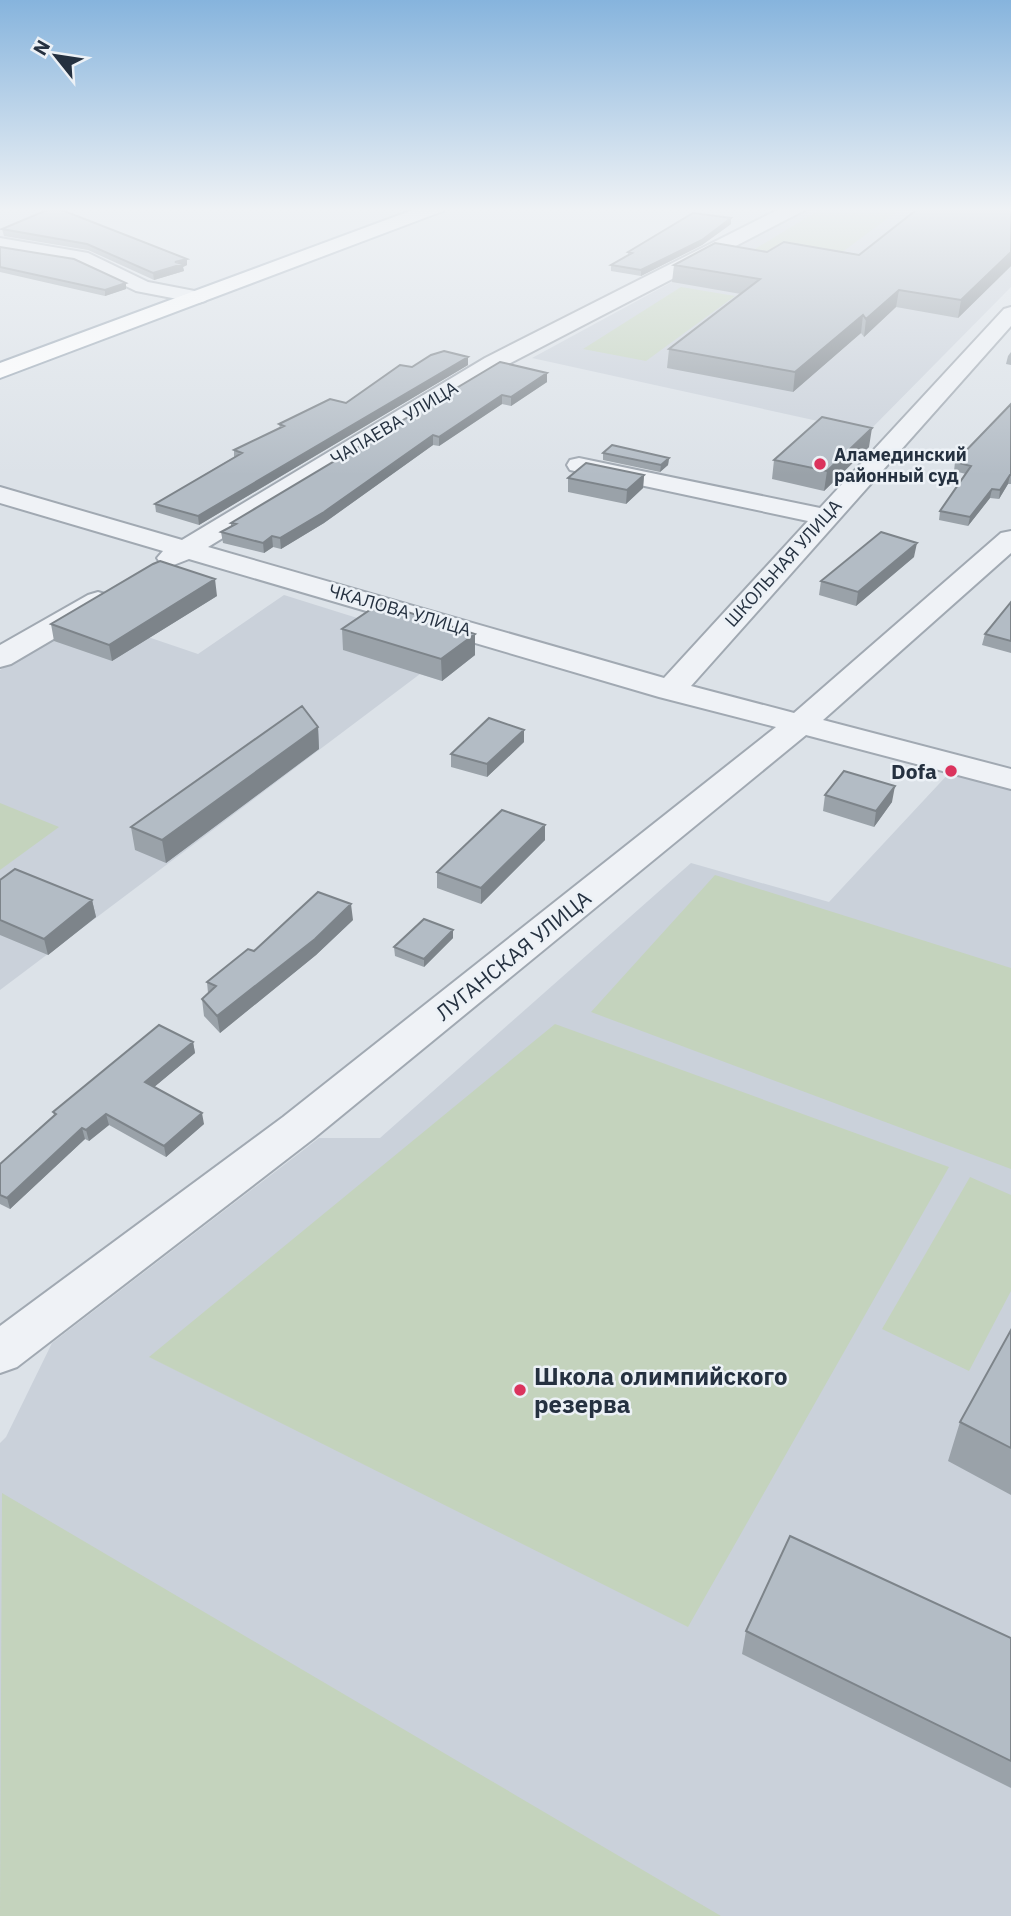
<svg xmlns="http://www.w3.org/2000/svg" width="1011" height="1916" font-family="'IBM Plex Sans',sans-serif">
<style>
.built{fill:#cad1da}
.green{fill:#c4d3bd}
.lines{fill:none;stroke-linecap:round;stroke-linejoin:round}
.minor-casing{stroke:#a1a9b2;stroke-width:4}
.major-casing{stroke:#9ba8b5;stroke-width:4}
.minor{fill:#eff2f6;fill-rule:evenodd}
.major{fill:#fff;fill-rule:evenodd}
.wall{fill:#9aa2a9}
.shaded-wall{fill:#7d848a}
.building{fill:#b3bcc5;stroke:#7d848a;stroke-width:2}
.poi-dot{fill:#db335d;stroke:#ecf1f6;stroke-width:2.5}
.labels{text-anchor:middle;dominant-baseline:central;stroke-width:5;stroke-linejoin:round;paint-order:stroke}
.far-street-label{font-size:18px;fill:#253140;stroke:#ecf1f6}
.far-poi-label{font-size:18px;font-weight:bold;fill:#253140;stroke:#ecf1f6;text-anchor:start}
.poi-label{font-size:21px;font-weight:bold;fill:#253140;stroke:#ecf1f6;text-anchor:end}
.street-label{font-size:21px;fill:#253140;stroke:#ecf1f6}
.near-poi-label{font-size:24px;font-weight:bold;fill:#253140;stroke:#ecf1f6;text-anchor:start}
</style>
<rect width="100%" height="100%" fill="#dce2e8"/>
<path class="built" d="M810 207H1011V287L868 432 532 358Z
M284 595 475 655 442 681 420 674 0 990V670L89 617 198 654Z
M951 771 1011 787V1916H0V1443L6 1437 52 1343 319 1138H380L691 863 829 902Z"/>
<path class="green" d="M824 207 900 209 825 265 750 252Z
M681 287 735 296 646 361 583 349Z
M0 803 59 827 0 870Z
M715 875 1011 968V1169L591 1012Z
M555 1024 949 1167 688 1627 149 1357Z
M970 1177 1011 1195V1291L969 1371 882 1329Z
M2 1493 721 1916H0Z"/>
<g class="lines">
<defs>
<path id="minor" d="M783 207H806L803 211 501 368 208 547 664 678 808 521 570 470 567 465 570 460 579 458 820 508 1004 309 1011 307V326L691 686 794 713 1001 533 1011 531V553L823 720 1011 769V789L806 735 313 1139 17 1367 0 1373V1326L283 1117 776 727 659 697 189 559 171 566 161 564 157 558 163 551 0 503V487L182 540 485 358Z
M0 238 88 253 148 282 205 293 208 297 205 301 198 303 136 291 76 262 0 250Z
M98 592 108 595 112 601 108 607 11 664 0 667V645L88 595Z"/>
<path id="major" d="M421 207H446L443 211 0 378V363Z"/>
</defs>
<use href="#minor" class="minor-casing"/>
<use href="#major" class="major-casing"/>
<use href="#minor" class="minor"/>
<use href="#major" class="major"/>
</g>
<path class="wall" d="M54 207 187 265 183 267 184 271 154 280 88 250 4 236 2 229Z
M1011 207V266L958 318 896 307 864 337 861 333 793 392 667 368 669 349 741 294 672 282 674 265 767 252 859 255Z
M731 224 702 245 641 276 611 271V265L628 255V252Z
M0 247 126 283V289L105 296 0 272Z
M1011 352V365L1006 364 1008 356Z
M468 365 199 525 156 512 155 504 234 457V450L280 428 279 424 346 403 412 367Z
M547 373V382L511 406 502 404 439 446 433 445 324 523 281 549 273 547 264 553 223 543 221 532 231 527V523Z
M1011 404V484H1008L999 499 990 498 968 526 939 520 940 511 966 474 954 471 955 462Z
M869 447 824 491 772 479 774 460Z
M603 453 669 458 668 465 660 472 603 460Z
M644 475 643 488 626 504 568 492V478Z
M914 557 856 606 819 595 821 581Z
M217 596 112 661 54 641 51 624Z
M1011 602V653L982 645 985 634Z
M342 629 475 634V655L442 681 343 650Z
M318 727 319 749 166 863 135 850 131 827Z
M524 742 487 777 451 767V754Z
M825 795 892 802 874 827 823 811Z
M545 825V840L481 904 437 888V872Z
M0 880 92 900 96 917 48 955 0 935Z
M353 920 316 955 220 1033 204 1016 202 999 208 993 207 982 254 951Z
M453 930V938L424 967 395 956 394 947Z
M193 1042 195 1053 154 1087 204 1124 166 1157 109 1125 89 1141 85 1139 10 1209 0 1204V1164L54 1115 53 1112Z
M1011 1330V1495L948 1461 960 1422Z
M746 1631 1011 1638V1788L742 1654Z"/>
<path class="shaded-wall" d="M731 218V224L702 245 641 276V270Z
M1011 252V266L958 318 961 300Z
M187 259V265L183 267 184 271 154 280 153 273 175 262Z
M126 283V289L105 296V290Z
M899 290 896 307 864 337 866 319Z
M863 315 861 333 793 392 795 372Z
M468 357V365L199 525 198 516Z
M547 373V382L511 406V397Z
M502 395V404L439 446V437Z
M872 428 869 447 824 491 827 471Z
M433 435V445L324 523 281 549 280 538Z
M669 458 668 465 660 472 661 465Z
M644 475 643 488 626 504 627 490Z
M1010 475 1008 484 999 499 1000 490Z
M992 489 990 498 968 526 970 517Z
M272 536 273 547 264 553 263 543Z
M917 543 914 557 856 606 858 592Z
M215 579 217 596 112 661 109 645Z
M475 634V655L442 681 441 659Z
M318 727 319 749 166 863 162 840Z
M524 730V742L487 777V764Z
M895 786 892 802 874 827 876 811Z
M545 825V840L481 904V888Z
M92 900 96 917 48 955 44 939Z
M351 904 353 920 316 955 220 1033 217 1016Z
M453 930V938L424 967V959Z
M193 1042 195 1053 147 1093 145 1082Z
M202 1113 204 1124 166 1157 164 1146Z
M106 1114 109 1125 89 1141 86 1130Z
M82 1128 85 1139 10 1209 7 1198Z"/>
<path class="building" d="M54 207 187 259 175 262 183 264 153 273 87 244 2 229Z
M920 207H1011V252L961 300 899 290 866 319 863 315 795 372 669 349 760 279 674 265 715 243 767 252 784 242 859 255Z
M693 213 731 218 702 240 641 270 611 265 632 253 628 252Z
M0 247 74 259 126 283 105 290 0 267Z
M444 351 468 357 198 516 155 504 242 453 234 450 284 426 279 424 330 399 346 403 400 365 412 367 431 355Z
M500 362 547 373 511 397 502 395 439 437 433 435 324 512 280 538 272 536 263 543 221 532 236 524 231 523Z
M1011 404V475H1010L1000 490 992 489 970 517 940 511 971 466 955 462Z
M822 417 872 428 827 471 774 460Z
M612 445 669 458 661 465 603 453Z
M586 463 644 475 627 490 568 478Z
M881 532 917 543 858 592 821 581Z
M160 561 215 579 109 645 51 624 153 564Z
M1011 602V641L985 634Z
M380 603 475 634 441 659 342 629Z
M302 706 318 727 162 840 131 827Z
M489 718 524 730 487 764 451 754Z
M844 771 895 786 876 811 825 795Z
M502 810 545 825 481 888 437 872Z
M15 869 92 900 44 939 0 920V880Z
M318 892 351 904 315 939 217 1016 202 999 216 986 207 982 248 949 254 951Z
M424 919 453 930 424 959 394 947Z
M159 1025 193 1042 145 1082 202 1113 164 1146 106 1114 86 1130 82 1128 7 1198 0 1195V1164L56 1114 53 1112Z
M1011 1330V1448L960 1422Z
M790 1536 1011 1638V1761L746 1631Z"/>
<linearGradient id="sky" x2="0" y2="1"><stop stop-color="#86b4dd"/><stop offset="0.44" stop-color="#eff2f5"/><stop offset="1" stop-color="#eff2f5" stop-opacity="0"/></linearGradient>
<rect width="1011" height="475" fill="url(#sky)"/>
<g class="poi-dot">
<circle cx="820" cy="464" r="7"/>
<circle cx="951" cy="771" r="7"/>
<circle cx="520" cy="1390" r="7"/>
</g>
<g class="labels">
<g class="far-street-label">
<text transform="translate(394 423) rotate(-31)">ЧАПАЕВА УЛИЦА</text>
<text transform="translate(783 563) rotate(-48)">ШКОЛЬНАЯ УЛИЦА</text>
<text transform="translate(400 610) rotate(16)">ЧКАЛОВА УЛИЦА</text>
</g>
<g class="far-poi-label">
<text x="834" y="454">Аламединский<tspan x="834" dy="21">районный суд</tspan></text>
</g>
<g class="poi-label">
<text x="937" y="771">Dofa</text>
</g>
<g class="street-label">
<text transform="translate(513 955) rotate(-39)">ЛУГАНСКАЯ УЛИЦА</text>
</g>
<g class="near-poi-label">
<text x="534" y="1376">Школа олимпийского<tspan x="534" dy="28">резерва</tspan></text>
</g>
</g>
<g transform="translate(56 56) rotate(300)" stroke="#ecf1f6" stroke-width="5" paint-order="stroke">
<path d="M0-5L12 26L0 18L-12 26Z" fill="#253140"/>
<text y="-10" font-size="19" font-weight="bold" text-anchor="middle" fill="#253140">N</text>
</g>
</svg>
